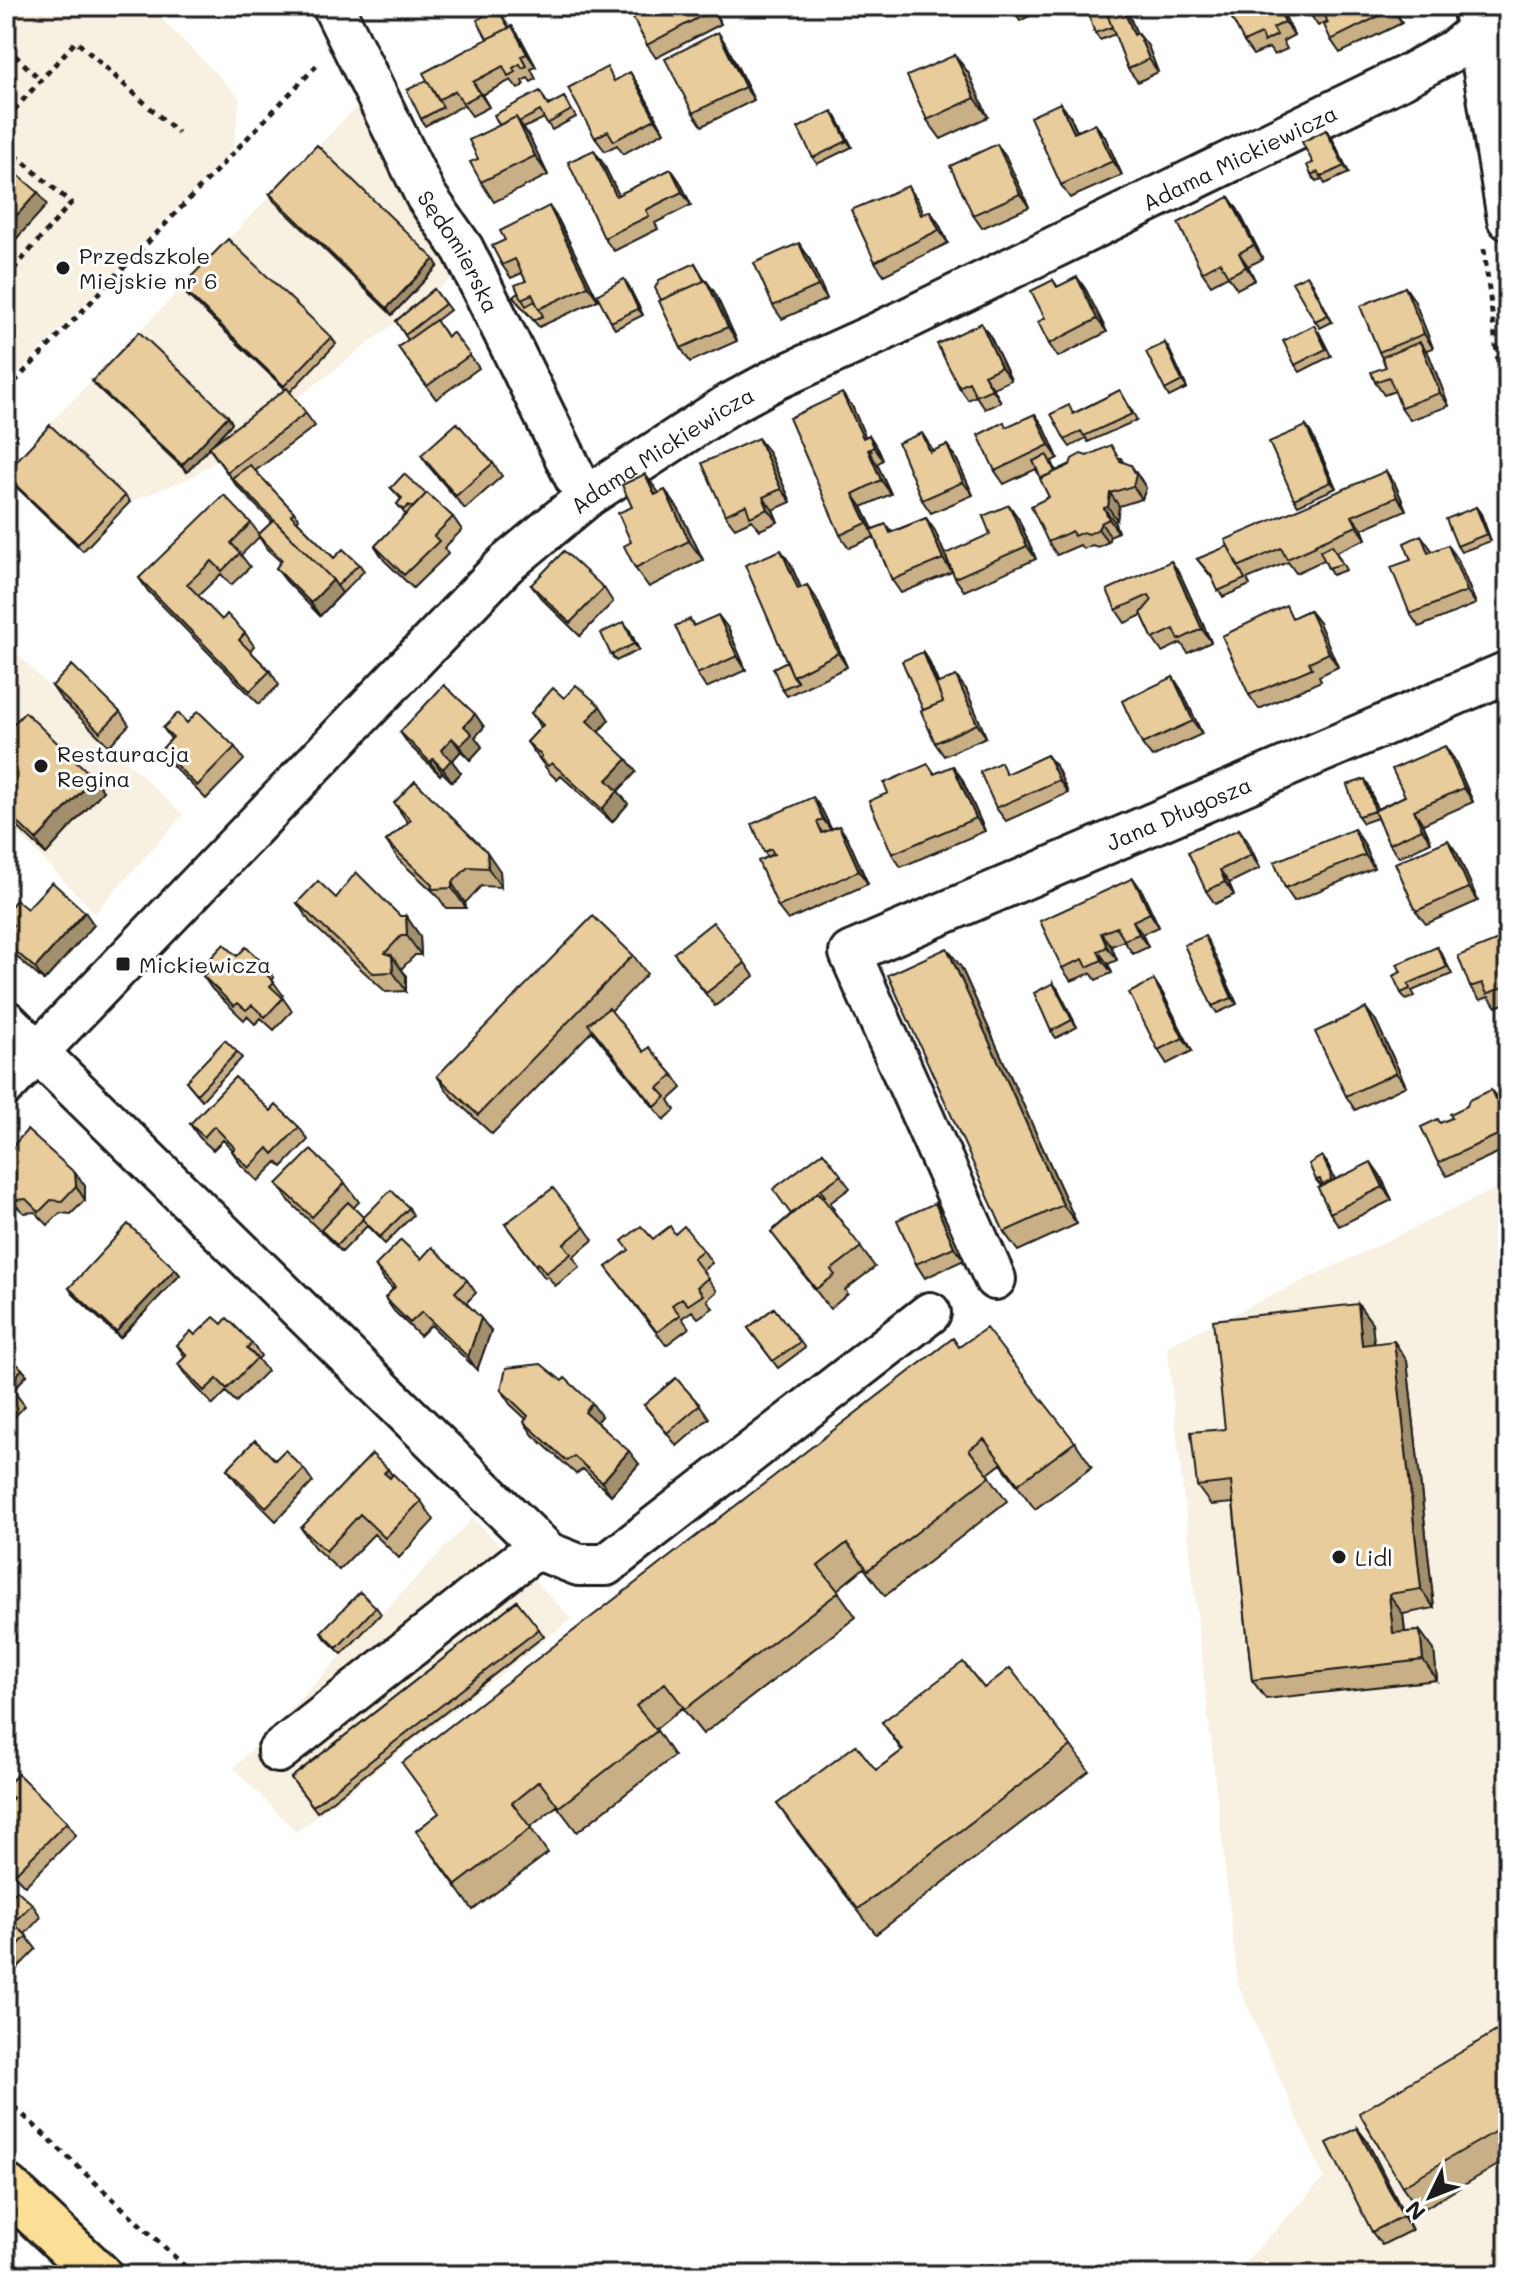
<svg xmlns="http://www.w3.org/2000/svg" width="1514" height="2281" font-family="Mali,sans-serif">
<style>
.built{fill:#f8f0e1}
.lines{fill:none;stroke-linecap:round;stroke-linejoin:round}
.minor-casing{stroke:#1c1c1c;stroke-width:46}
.major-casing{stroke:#1c1c1c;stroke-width:50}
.path{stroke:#1c1c1c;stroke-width:5;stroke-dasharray:6 6;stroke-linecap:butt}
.minor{stroke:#fff;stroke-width:40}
.major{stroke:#fbdf96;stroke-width:44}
.wall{fill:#c8af86;stroke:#1c1c1c;stroke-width:2}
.shaded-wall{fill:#a28f6d;stroke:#1c1c1c;stroke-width:2}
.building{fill:#e8cc9c;stroke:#1c1c1c;stroke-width:2}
.poi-dot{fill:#1c1c1c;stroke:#fff;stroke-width:3}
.labels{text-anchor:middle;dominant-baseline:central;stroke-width:6;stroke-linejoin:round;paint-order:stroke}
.street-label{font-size:22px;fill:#1c1c1c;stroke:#fff}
.poi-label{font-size:22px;fill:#1c1c1c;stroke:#fff;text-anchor:start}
</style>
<rect width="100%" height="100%" fill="#fff"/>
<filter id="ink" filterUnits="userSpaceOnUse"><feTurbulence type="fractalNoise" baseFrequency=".0125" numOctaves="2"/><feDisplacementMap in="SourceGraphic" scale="16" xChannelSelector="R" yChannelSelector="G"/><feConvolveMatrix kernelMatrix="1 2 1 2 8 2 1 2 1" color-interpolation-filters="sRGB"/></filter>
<g filter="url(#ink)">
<path class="built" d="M6 6H149L240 98 233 150 6 386Z
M361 102 462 271 218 460 189 478 130 502 83 551 6 478V469Z
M6 642 61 699 183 815 95 913 6 821Z
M1508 1183V2275H1233L1324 2178 1238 1985 1167 1346Z
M473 1518 572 1619 296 1832 234 1768Z"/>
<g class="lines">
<defs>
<g id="minor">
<path id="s1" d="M333 6 426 196 463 249 576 479 588 496"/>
<path d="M1474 10 1508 219"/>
<path d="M6 1021 548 1553 579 1565H606L930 1313"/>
<path id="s2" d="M6 1085 506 564 588 496 728 405 776 379 878 333 1404 77 1454 50 1507 6"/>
<path id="s3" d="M995 1279 850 953 1508 672"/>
<path d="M278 1752 540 1545"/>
</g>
<path id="major" d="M6 2187 99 2275"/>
</defs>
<use href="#minor" class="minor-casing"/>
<use href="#major" class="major-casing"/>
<path class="path" d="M6 47 41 80
M6 119 76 41 178 133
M6 147 71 203 6 278
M1484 249 1508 442
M6 391 319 63
M6 2099 194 2275"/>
<use href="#minor" class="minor"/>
<use href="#major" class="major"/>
</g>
<path class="wall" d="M627 6H711L721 24 656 58 647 45Z
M1010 6H1048L1020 21Z
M1125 6 1137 34 1148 46 1158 72 1138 82 1128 69 1115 34 1100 40 1095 33Z
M1280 6 1294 35 1283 41 1287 49 1274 55 1269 48 1253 55 1244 42Z
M1305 6H1393L1402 23 1340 53 1331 40 1328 21 1318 26Z
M502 15 509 27 512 26 521 39 536 67 531 69 536 79 531 82 528 78 522 81 524 85 518 89 511 80 482 95 489 107 472 116 464 105 425 126 421 119 427 80 487 39Z
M727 46 754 100 702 126 693 113Z
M955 55 969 74 988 117 941 139 927 120Z
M639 86 664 132 623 154 617 145 605 151 595 138Z
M564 97 576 117 552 130 544 118 524 128 529 136 548 175 494 202 481 182 478 159 499 125 544 98 549 105Z
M1060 103 1070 116 1077 131 1095 124 1105 137 1122 175 1070 198 1061 185Z
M837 118 852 147 817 164 813 158Z
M1326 130 1331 136 1349 173 1325 184 1322 179 1316 181 1311 175 1313 163Z
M1006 157 1029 207 982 228 973 215Z
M603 163 618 195 671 169 680 182 691 205 655 223 658 229 614 251 604 238Z
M270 194 438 266 392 315 274 201Z
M1229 197 1238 210 1263 259 1248 266 1255 280 1237 289 1228 276 1211 285 1202 272Z
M917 199 924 214 930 211 939 224 948 243 884 275 875 262Z
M558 219 598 300 539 327 513 297 518 293 526 281 522 273 511 278 502 265Z
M808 256 827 299 782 319 773 306Z
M695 263 705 280 715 293 737 341 690 362 681 348 661 300Z
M1077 277 1086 290 1107 332 1058 357 1049 344 1045 318 1053 280 1058 287Z
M1312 282 1332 322 1320 328 1315 321Z
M628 285 643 315 615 329 611 322Z
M181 287 331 337 336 344 290 392 315 426 255 471 294 512 299 519 297 521 334 558 359 564 364 571 320 616 286 581 276 568 281 562 267 549 259 537 241 555 250 567 231 585 221 574 198 596 222 620 245 633 254 646 250 651 270 671 279 685 259 704 148 591 139 578 251 523 259 534 272 522 236 485 209 448 187 472 97 387 92 381 228 416 232 423 212 445 286 390 186 294Z
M1405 287 1414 300 1433 348 1426 350 1429 355 1449 406 1410 420 1401 407 1395 391 1384 395 1375 382 1386 367 1379 352Z
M434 289 450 310 436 321 447 336 453 333 479 368 436 399 398 347 408 340 396 321Z
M1319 332 1331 356 1300 372 1295 365Z
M990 336 1011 380 993 388 1001 402 985 409 976 396 968 400 959 387Z
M1165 343 1169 349 1187 388 1169 397 1165 390Z
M1120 390 1137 420 1088 442 1086 438 1070 447 1065 440 1074 413Z
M852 406 865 437 869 435 878 449 883 460 877 464 891 494 862 507 873 529 886 524 891 532 926 518 935 531 952 572 901 593 892 580 874 537 849 548 840 535Z
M1035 414 1044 427 1058 458 1052 461 1056 471 1087 456 1121 458 1123 462 1140 478 1146 488 1142 499 1119 506 1117 520 1114 521 1118 532 1110 536 1108 542 1098 547 1092 545 1083 549 1080 545 1057 555 1048 542 1049 497 1036 469 1004 484 995 471 1007 427Z
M1306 426 1311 433 1336 488 1298 505 1294 499Z
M947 445 956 458 973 495 931 513 922 500 931 447 933 451Z
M768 451 791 502 773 510 778 522 760 530 752 520 735 528 725 515Z
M421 455 493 463 502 476 465 509 430 468Z
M6 472 125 496 130 502 83 551 9 480 6 477Z
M1395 484 1406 510 1362 529 1366 539 1336 552 1346 570 1332 575 1324 560 1296 573 1288 562 1247 579 1250 585 1223 597 1212 578 1197 559Z
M391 488 426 494 453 517 462 530 444 548 448 554 413 588 384 560 375 546 406 515 397 504 401 499Z
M665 490 679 510 703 560 649 587 635 568 631 542 659 493Z
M1009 505 1018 518 1036 559 964 591 955 578 990 534Z
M1476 507 1481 514 1491 541 1461 552 1457 546Z
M1431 549 1432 551 1457 558 1476 604 1419 627 1410 614 1411 560Z
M1171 561 1180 574 1211 642 1188 653 1181 643 1162 652 1153 639 1142 615 1125 623 1116 610Z
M790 563 801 588 807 585 816 598 847 667 787 696 782 689 787 661Z
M531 585 604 588 613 602 580 636 541 598Z
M1309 610 1319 623 1338 667 1319 676 1321 681 1259 709 1249 695 1294 617Z
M690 619 694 626 728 628 746 670 706 688 697 674Z
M629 629 639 650 616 661 611 655Z
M923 652 928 659 938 683 966 689 986 737 944 756 935 743 923 710Z
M1173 677 1182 691 1202 734 1152 757 1142 744Z
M52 686 120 712 129 725 109 746 61 699Z
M564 698 609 720 598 732 636 772 618 791 628 804 612 822 561 776 557 780 549 772 527 742 541 727 531 713Z
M475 714 484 727 475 737 482 747 470 760 461 751 452 761 461 773 452 782 442 772 440 775 409 745 400 732Z
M6 723 10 728 103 791 46 854 6 816Z
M187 723 235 747 244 760 206 799 170 763 161 750 171 739 163 728Z
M1047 755 1057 768 1068 793 1006 821 996 808 1009 773Z
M1454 759 1473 802 1423 824 1431 842 1399 857 1389 844 1377 818 1363 823 1358 816 1369 786 1377 809 1405 796Z
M928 764 935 774 953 766 962 779 985 831 901 867 892 854 888 793Z
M394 803 500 871 501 887 481 886 465 903 466 908H446L437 895 399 860 386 841 408 823Z
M822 810 831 829 839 826 848 839 868 884 788 920 778 907 768 857 764 852Z
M1239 829 1248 842 1260 868 1229 883 1234 895 1215 904 1206 891Z
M1354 829 1363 842 1374 868 1294 901 1285 888Z
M1457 853 1478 901 1426 924 1416 911Z
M1133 878 1142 891 1159 927 1142 934 1148 947 1133 954 1124 941 1111 946 1117 960 1108 964 1112 973 1096 980 1091 973 1071 981 1062 968Z
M336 898 400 916H406L420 936 421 955H415L401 969 406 976V991L386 992 310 922 297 903Z
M27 909 94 925 44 981 10 951 6 946V933L10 928 6 921V912Z
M1508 936V1002L1496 1007 1489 997 1480 1000 1470 987Z
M1209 943 1237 1004 1217 1013 1212 1006Z
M1437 947 1442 954 1452 974 1412 991 1415 996 1406 1000 1401 993V972Z
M674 953 745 963 754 976 715 1006Z
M633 955 647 974 611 1011 644 1052 673 1075 682 1088 669 1100 675 1110 664 1120 592 1031 492 1134 451 1096 437 1076Z
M237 956 265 965 274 978 272 980 283 995 282 997 292 1011 274 1030 261 1018 255 1024 247 1016 244 1020 212 989 203 976Z
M961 967 1077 1224 1018 1251 1004 1232Z
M1154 980 1163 994 1192 1051 1167 1064 1158 1050Z
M1053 983 1077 1027 1056 1038 1051 1031Z
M1376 1021 1406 1086 1355 1110 1346 1096Z
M237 1052 242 1058 202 1100 186 1081Z
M1491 1090 1499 1100 1504 1103 1508 1108V1148L1447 1176 1438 1163 1441 1123 1452 1118Z
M271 1111 299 1127 308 1140 282 1167 277 1162 258 1181 241 1165 232 1151 233 1150 223 1140 213 1150 199 1137 190 1124Z
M823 1152 850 1188 830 1203 834 1209 833 1210 875 1267 845 1290 848 1294 830 1309 771 1232 791 1214Z
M6 1154 75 1173 85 1186V1200L71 1214 60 1213 48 1225 35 1212 24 1213 12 1202 6 1193Z
M1327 1163 1335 1179 1380 1175 1392 1200 1339 1226 1330 1213 1321 1186 1316 1180Z
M345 1183 359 1202 353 1208 364 1218 409 1208 413 1215 385 1244 367 1226 342 1252 291 1203 277 1184Z
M935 1203 944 1216 964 1260 925 1278 916 1264Z
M505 1224 584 1227 593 1240 573 1257 580 1267 555 1286 548 1276 545 1278Z
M675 1234 703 1250 712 1263 702 1271 717 1291 707 1300 713 1308 698 1318 692 1311 682 1318 689 1328 666 1345 606 1267 653 1239Z
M421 1259 467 1280 476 1293 466 1303 491 1331 477 1370 431 1325 420 1336 394 1311 385 1298 393 1289 384 1280 375 1266Z
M175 1269 180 1275 120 1338 73 1294 69 1288Z
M1358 1304 1372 1323 1374 1343 1407 1361 1434 1608 1403 1614 1405 1632 1420 1631 1434 1650 1437 1680 1266 1699 1252 1680 1233 1503 1211 1505 1197 1486 1225 1429Z
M774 1308 805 1348 778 1368 748 1328Z
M222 1324 252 1343 261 1356 258 1359 267 1371 236 1402 226 1392 213 1405 187 1377 178 1364 185 1357 177 1345 195 1335Z
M959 1347 1075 1442 1092 1467 1035 1509 1001 1464 988 1474 1007 1501 885 1596 864 1568 837 1590 856 1617 703 1734 682 1708 656 1729 674 1756 577 1832 557 1806 530 1827 548 1853 473 1910 416 1831 438 1814Z
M6 1353 27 1375 13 1390 25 1406 9 1422 6 1419Z
M501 1390 601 1416 597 1422 639 1464 611 1495 583 1469 576 1474 533 1435 524 1422 526 1419 510 1404Z
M644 1405H700L709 1418 677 1446Z
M275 1460 304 1469 313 1482 276 1521 237 1482 227 1469Z
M392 1475 421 1501 434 1520 399 1558 374 1534 339 1570 314 1547 301 1528Z
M517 1601 544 1636 317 1812 291 1778Z
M376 1607 381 1614 342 1654 326 1639 321 1632Z
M6 1624 16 1637 6 1647Z
M984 1688 1071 1746 1089 1771 876 1934 795 1829 777 1804 876 1770 902 1751 882 1722Z
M6 1786 67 1822 76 1835 25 1886 6 1867V1806L12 1800 6 1792Z
M6 1902 32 1904 41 1917 25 1934 36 1949 6 1980Z
M1508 2024V2159L1420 2211 1402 2186Z
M1357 2128 1367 2141 1412 2230 1382 2245 1372 2232Z"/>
<path class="shaded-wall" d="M709 6H711L721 24 711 11Z
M1122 6H1125L1143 48 1134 35Z
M1277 6H1280L1294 35 1285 22Z
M1391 6 1394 7 1402 23 1393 9Z
M512 26 521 39 536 67 527 54Z
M718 32 727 46 754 100 745 87Z
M1138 33 1148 46 1158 72 1149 59Z
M955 55 969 74 988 117 975 98Z
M630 72 639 86 664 132 655 119Z
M473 82 482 95 489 107 480 94Z
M1060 103 1070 116 1083 146 1074 133Z
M832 111 837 118 852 147 847 141Z
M516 117 529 136 548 175 535 156Z
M1095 124 1105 137 1122 175 1113 161Z
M1326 130 1331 136 1349 173 1344 166Z
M997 144 1006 157 1029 207 1020 194Z
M594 150 603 163 626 209 616 196Z
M671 169 680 182 691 205 682 192Z
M908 186 917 199 930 228 921 215Z
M38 192 47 205 9 247 6 242V227Z
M1229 197 1238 210 1263 259 1254 245Z
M549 206 558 219 598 300 588 286Z
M930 211 939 224 948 243 939 230Z
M799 243 808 256 827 299 818 286Z
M1239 253 1248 266 1255 280 1246 267Z
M434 259 438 266 392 315 387 308Z
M1307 275 1312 282 1332 322 1328 315Z
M1077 277 1086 290 1107 332 1097 319Z
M624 279 628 285 643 315 638 309Z
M706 280 715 293 737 341 728 327Z
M1405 287 1414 300 1433 348 1424 334Z
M981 323 990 336 1011 380 1001 367Z
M1420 342 1429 355 1449 406 1440 393Z
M1165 343 1169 349 1187 388 1182 381Z
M984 375 993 388 1001 402 992 389Z
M842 393 852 406 872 452 863 438Z
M1035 414 1044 427 1058 458 1049 445Z
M228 416 232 423 187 472 182 465Z
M1306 426 1311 433 1336 488 1331 482Z
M922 433 931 447 939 465 930 452Z
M869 435 878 449 883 460 874 447Z
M758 438 768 451 791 502 781 489Z
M947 445 956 458 973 495 963 482Z
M868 450 877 464 891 494 881 480Z
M1131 465 1146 488 1142 499 1133 486Z
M1386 471 1395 484 1406 510 1397 497Z
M645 474 659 493 655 495Z
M665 490 679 510 703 560 689 541Z
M1110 493 1119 506 1117 520 1108 507Z
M853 494 862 507 876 536 867 523Z
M763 497 773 510 778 522 768 509Z
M1009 505 1018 518 1036 559 1027 546Z
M1476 507 1481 514 1491 541 1487 534Z
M1104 508 1114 521 1118 532 1109 519Z
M1352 516 1362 529 1366 539 1357 526Z
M926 518 935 531 952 572 943 559Z
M1101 523 1110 536 1108 542 1098 529Z
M1421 535 1431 549 1437 566 1428 553Z
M1448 545 1457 558 1476 604 1467 591Z
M781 550 790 563 807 602 798 589Z
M1171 561 1180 574 1211 642 1202 629Z
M333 580 342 593 320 616 311 603Z
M807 585 816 598 847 667 838 653Z
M1309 610 1319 623 1338 667 1329 653Z
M718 615 728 628 746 670 737 656Z
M624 622 629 629 639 650 634 644Z
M923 652 928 659 952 715 948 708Z
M956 676 966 689 986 737 977 724Z
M1173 677 1182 691 1202 734 1193 721Z
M600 706 609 720 596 735 587 721Z
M475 714 484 727 475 737 482 747 470 760 460 746 464 726Z
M452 738 461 751 452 761 461 773 452 782 443 769 441 750Z
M1445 746 1454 759 1473 802 1464 788Z
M1047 755 1057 768 1068 793 1059 780Z
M433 759 442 772 440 775 430 762Z
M627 759 636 772 618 791 628 804 612 822 602 809 607 780Z
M953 766 962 779 985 831 976 818Z
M94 778 103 791 46 854 36 840Z
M1365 779 1369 786 1380 818 1375 811Z
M813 797 822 810 833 833 823 819Z
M1414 810 1423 824 1431 842 1422 829Z
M839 826 848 839 868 884 859 871Z
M1239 829 1248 842 1260 868 1251 855Z
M1354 829 1363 842 1374 868 1365 855Z
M1448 840 1457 853 1478 901 1469 888Z
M487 852 500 871 501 887 488 868Z
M1220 870 1229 883 1234 895 1225 882Z
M1133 878 1142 891 1159 927 1150 913Z
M452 883 465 903 466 908 452 888Z
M85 912 94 925 44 981 35 968Z
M406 916 420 936 421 955 407 936Z
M1133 921 1142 934 1148 947 1139 934Z
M1101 933 1111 946 1117 960 1107 947Z
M1205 936 1209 943 1237 1004 1232 998Z
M947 948 961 967 1077 1224 1063 1205Z
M1098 951 1108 964 1112 973 1102 960Z
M392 956 406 976V991L393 972Z
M1154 980 1163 994 1192 1051 1183 1038Z
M1053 983 1058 989 1077 1027 1072 1020Z
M1366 1008 1376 1021 1406 1086 1396 1073Z
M1322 1156 1327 1163 1335 1180 1331 1181Z
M1371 1162 1380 1175 1392 1200 1383 1187Z
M75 1173 85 1186V1200L76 1186Z
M935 1203 944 1216 964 1260 954 1247Z
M175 1269 180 1275 120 1338 116 1332Z
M1358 1304 1372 1323 1376 1364 1362 1345Z
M481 1318 491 1331 477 1370 468 1357Z
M1394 1341 1407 1361 1434 1608 1421 1589Z
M22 1369 27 1375 11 1392 7 1385Z
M592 1403 601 1416 594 1425 585 1412Z
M629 1451 639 1464 611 1495 602 1482Z
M388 1469 401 1488 384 1473Z
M1389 1594 1403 1614 1407 1653 1393 1633Z
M1420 1631 1434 1650 1437 1680 1423 1660Z
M7 1694 12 1701 6 1708V1696Z
M1357 2128 1367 2141 1412 2230 1403 2216Z"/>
<path class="building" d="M627 6H709L711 11 647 45Z
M1092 6H1104L1112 27 1095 33 1086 9Z
M1104 6H1122L1134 35 1138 33 1149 59 1128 69Z
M1234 6H1277L1285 22 1273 28 1277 35 1264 42 1261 34 1244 42 1227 9Z
M1305 6H1391L1393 9 1331 40 1324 25 1328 23 1321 6 1309 12Z
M497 8 509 28 487 39 477 20Z
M512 26 527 54 521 56 527 66 522 68 520 64 513 68 515 72 508 76 503 66 473 82 480 94 463 103 455 91 438 100 423 73Z
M718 32 745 87 693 113 665 59Z
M955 55 975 98 927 120 907 76Z
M607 67 614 81 630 72 655 119 614 141 608 131 595 138 568 88Z
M427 80 443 107 421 119 407 90Z
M540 91 548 106 564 97 571 110 547 124 540 111 519 122 516 117 499 125 494 115Z
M1060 103 1074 133 1095 124 1113 161 1061 185 1030 117Z
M832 111 847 141 813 158 798 128Z
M516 117 535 156 481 182 470 162 478 159 469 140Z
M1326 130 1344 166 1321 177 1318 172 1311 175 1307 165 1313 163 1302 142Z
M997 144 1020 194 973 215 950 166Z
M317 145 434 259 387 308 270 194Z
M594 150 616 196 671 169 682 192 646 210 649 216 604 238 568 162Z
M6 165 38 192 6 227Z
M908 186 921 215 930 211 939 230 875 262 851 210Z
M1229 197 1254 245 1239 253 1246 267 1228 276 1220 262 1202 272 1178 223Z
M549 206 588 286 539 309 532 294 521 299 515 285 526 281 515 259 502 265 492 246 505 240 500 231Z
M228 239 331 337 284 386 181 287Z
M799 243 818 286 773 306 754 263Z
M695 263 704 281 661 300 655 288 659 280Z
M1307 275 1328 315 1315 321 1292 282Z
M1077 277 1097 319 1049 344 1038 322 1045 318 1031 291 1053 280 1057 287Z
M624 279 638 309 611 322 597 295Z
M706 280 728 327 681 348 659 301Z
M1405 287 1424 334 1379 352 1360 306Z
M434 289 445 304 405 335 396 321Z
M518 293 526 306 535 301 543 316 534 320 513 297Z
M436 320 447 337 453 333 470 355 427 386 398 347Z
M981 323 1001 367 984 375 992 389 976 396 969 382 959 387 937 344Z
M1314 325 1326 349 1295 365 1283 341Z
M139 332 228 416 182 465 92 381Z
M1420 342 1440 393 1401 407 1389 377 1375 382 1371 372 1386 367 1382 357Z
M1165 343 1182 381 1165 390 1146 352Z
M287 388 306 413 227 472 209 447Z
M1120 390 1132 414 1084 436 1081 431 1065 440 1051 414 1069 405 1073 414Z
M842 393 863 438 869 435 874 447 868 450 881 480 853 494 867 523 840 535 789 418Z
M1035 414 1049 445 995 471 978 435 1004 422 1006 427Z
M457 423 493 463 456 496 421 455Z
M50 425 125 496 78 544 6 476V472Z
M1306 426 1331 482 1294 499 1269 442Z
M922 433 930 452 947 445 963 482 922 500 898 443Z
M758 438 781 489 763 497 768 509 750 517 746 505 725 515 702 463Z
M1111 445 1120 461 1131 465 1136 475 1133 486 1110 493 1108 507 1104 508 1109 519 1101 523 1098 529 1089 534 1083 532 1074 536 1072 531 1048 542 1031 506 1049 497 1040 479 1070 465 1072 459 1081 454 1087 456Z
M1047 455 1055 472 1041 478 1033 461Z
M250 465 294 512 291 515 334 558 343 549 359 564 337 586 333 580 232 478Z
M1386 471 1397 497 1352 516 1357 526 1315 544 1316 546 1287 559 1281 548 1238 567 1225 540Z
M404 474 426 494 413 508 409 505 403 510 397 504 402 498 391 488Z
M645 474 655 495 665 490 689 541 635 568 624 546 631 542 618 513 632 507 622 485Z
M427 493 453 517 434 536 439 541 404 575 375 546Z
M224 495 251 523 231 543 240 553 222 571 212 561 187 584 222 620 227 614 245 633 239 640 270 671 250 691 139 578Z
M1009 505 1027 546 955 578 945 554 990 534 983 516Z
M1476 507 1487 534 1457 546 1446 519Z
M926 518 943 559 892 580 871 530 886 524 890 533Z
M274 520 333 580 311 603 276 568 282 560 258 535Z
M1421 535 1428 553 1448 545 1467 591 1410 614 1391 567 1411 560 1404 543Z
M1332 545 1342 564 1328 568 1320 551Z
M1228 546 1245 579 1218 591 1211 575 1197 559Z
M781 550 798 589 807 585 838 653 793 676 745 565Z
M564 551 604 588 570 623 531 585Z
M1171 561 1202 629 1179 640 1174 629 1153 639 1141 613 1152 600 1149 595 1116 610 1107 590Z
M1286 605 1292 618 1309 610 1329 653 1309 662 1312 668 1249 695 1222 636Z
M718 615 737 656 697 674 675 626 690 619 693 626Z
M624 622 634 644 611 655 601 633Z
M923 652 943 702 923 710 902 661Z
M787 661 793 676 798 682 782 689 773 668Z
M72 665 120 712 100 732 52 686Z
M956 676 977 724 935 743 921 711 943 702 936 684Z
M1173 677 1193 721 1142 744 1122 701Z
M444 685 475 714 464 726 472 734 460 746 452 738 441 750 451 760 443 769 433 759 430 762 400 732Z
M576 685 600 706 587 721 627 759 607 780 618 791 602 809 552 763 548 766 540 758 542 756 527 742 543 725 531 713 553 688 564 698Z
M198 711 235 747 197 786 161 750 173 737 163 728 178 713 187 723Z
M25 712 94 778 36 840 6 811V723L10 728Z
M1445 746 1464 788 1414 810 1422 829 1389 844 1374 811 1405 796 1392 769Z
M1047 755 1059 780 996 808 980 772 1001 762 1006 774Z
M928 764 934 774 953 766 976 818 892 854 869 801 888 793 884 783Z
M1365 779 1375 811 1358 816 1347 785Z
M415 781 487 852 488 868 468 867 452 883V888L432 889V884L386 841 411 820 394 803Z
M813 797 823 819 817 822 822 833 839 826 859 871 778 907 758 861 774 854 771 849 764 852 752 824Z
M1239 829 1251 855 1220 870 1225 882 1206 891 1188 852Z
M1354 829 1365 855 1285 888 1274 862Z
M1448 840 1469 888 1416 911 1395 863Z
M356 872 400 916H406L407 936H401L385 953 392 956 393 972 373 973 297 903 318 881 336 898Z
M1133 878 1150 913 1133 921 1139 934 1124 940 1117 927 1101 933 1107 947 1098 951 1102 960 1087 967 1083 959 1062 968 1040 921Z
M52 882 85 912 35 968 6 943V933L13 925 6 919V912L16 900 27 909Z
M593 916 633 955 478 1115 437 1076Z
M713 922 745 963 706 993 674 953Z
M1205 936 1232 998 1212 1006 1184 945Z
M1508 936V985L1487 994 1482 983 1470 987 1458 956Z
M224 944 237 956 246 947 265 965 261 969 274 982 270 986 283 998 265 1017 252 1005 246 1010 238 1003 234 1006 203 976 212 966 209 960Z
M1437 947 1447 967 1408 984 1410 989 1401 993 1393 976 1401 972 1397 964Z
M947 948 1063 1205 1004 1232 888 975Z
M1154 980 1183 1038 1158 1050 1129 993Z
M1053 983 1072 1020 1051 1031 1034 993Z
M609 1008 644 1052 649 1047 673 1075 658 1088 666 1097 655 1107 588 1024Z
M1366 1008 1396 1073 1346 1096 1315 1032Z
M225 1040 237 1052 197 1094 186 1081Z
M235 1077 271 1111 276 1105 299 1127 273 1154 268 1148 249 1168 232 1151 235 1148 214 1126 204 1137 190 1124Z
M1491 1090 1495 1099 1504 1103 1508 1110V1130L1438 1163 1421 1127 1438 1119 1440 1123 1452 1118 1450 1114 1467 1106 1469 1100Z
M27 1130 75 1173 76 1186 62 1201 51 1200 39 1212 26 1199 15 1200 6 1191V1186L7 1184 6 1183V1154Z
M311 1150 345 1183 312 1217 277 1184Z
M823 1152 841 1175 820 1190 825 1196 823 1197 818 1192 791 1214 773 1189Z
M1322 1156 1330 1173 1331 1181 1322 1185 1320 1179 1316 1180 1309 1164Z
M1371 1162 1383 1187 1330 1213 1318 1188Z
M553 1188 584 1227 564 1244 571 1254 546 1273 538 1263 536 1265 505 1224Z
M391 1190 409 1208 380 1237 362 1219Z
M818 1192 861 1247 831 1270 835 1275 816 1289 771 1232Z
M348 1202 364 1218 337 1245 321 1230Z
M935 1203 954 1247 916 1264 897 1220Z
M128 1224 175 1269 116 1332 69 1288Z
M641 1226 653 1239 670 1226 675 1234 684 1226 703 1250 693 1258 708 1278 697 1287 703 1295 688 1305 682 1298 672 1305 680 1315 657 1332 606 1267 629 1250 622 1241Z
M401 1240 421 1259 432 1247 467 1280 455 1292 481 1318 468 1357 422 1312 410 1323 385 1298 395 1287 375 1266Z
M1358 1304 1362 1345 1394 1341 1421 1589 1389 1594 1393 1633 1420 1631 1423 1660 1252 1680 1231 1482 1197 1486 1191 1432 1225 1429 1213 1320Z
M774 1308 800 1342 773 1361 748 1328Z
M214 1317 222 1324 227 1318 252 1343 247 1348 257 1358 227 1389 217 1379 204 1391 178 1364 187 1355 177 1345 191 1331 195 1335Z
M986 1328 1075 1442 1018 1484 984 1439 969 1450 990 1476 868 1570 847 1543 818 1566 839 1592 685 1709 665 1683 636 1706 657 1731 559 1807 539 1781 512 1803 531 1828 456 1885 416 1831 439 1813 402 1763 953 1338 959 1347Z
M6 1353 22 1369 7 1385 6 1383Z
M541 1364 562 1381 565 1378 592 1403 585 1412 629 1451 602 1482 574 1456 567 1461 524 1422 528 1416 501 1390 506 1368Z
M676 1378 700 1405 667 1433 644 1405Z
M6 1383 16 1392 6 1402Z
M255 1440 275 1460 285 1450 304 1469 266 1507 227 1469Z
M372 1454 388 1469 384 1473 390 1478 393 1474 421 1501 385 1538 360 1514 326 1551 301 1528Z
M360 1592 376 1607 337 1648 321 1632Z
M517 1601 539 1629 313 1806 291 1778Z
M963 1662 984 1688 1010 1668 1071 1746 858 1909 777 1804 856 1745 876 1770 903 1750 882 1722Z
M18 1774 67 1822 16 1873 6 1864V1846L9 1844 6 1841V1806L13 1798 6 1791V1786Z
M17 1890 32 1904 13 1923 27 1936 6 1957V1902Z
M1508 2024V2124L1402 2186 1359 2113Z
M1357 2128 1403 2216 1372 2232 1327 2143Z"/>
</g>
<g class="poi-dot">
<circle cx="63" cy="268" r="8"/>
<circle cx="41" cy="766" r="8"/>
<rect x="115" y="956" width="16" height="16" rx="4"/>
<circle cx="1339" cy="1557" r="8"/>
</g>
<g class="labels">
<g class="street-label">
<text stroke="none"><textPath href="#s2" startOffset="1564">Adama Mickiewicza</textPath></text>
<text stroke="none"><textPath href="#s1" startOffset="276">Sędomierska</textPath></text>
<text stroke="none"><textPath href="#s2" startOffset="916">Adama Mickiewicza</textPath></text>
<text stroke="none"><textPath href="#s3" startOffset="714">Jana Długosza</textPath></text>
</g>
<g class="poi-label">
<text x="79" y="255">Przedszkole<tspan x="79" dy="25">Miejskie nr 6</tspan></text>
<text x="57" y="753">Restauracja<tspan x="57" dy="25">Regina</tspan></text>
<text x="139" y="964">Mickiewicza</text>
<text x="1355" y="1557">Lidl</text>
</g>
</g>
<rect width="1514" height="2281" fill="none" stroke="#fff" stroke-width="32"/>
<rect x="16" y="16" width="1482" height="2249" fill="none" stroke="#1c1c1c" stroke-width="3" filter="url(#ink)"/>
<g transform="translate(1430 2197) rotate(227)" stroke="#ffffff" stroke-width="6" paint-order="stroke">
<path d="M0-6L14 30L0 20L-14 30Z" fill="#1c1c1c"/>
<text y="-12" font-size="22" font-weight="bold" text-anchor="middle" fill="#1c1c1c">N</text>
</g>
</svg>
